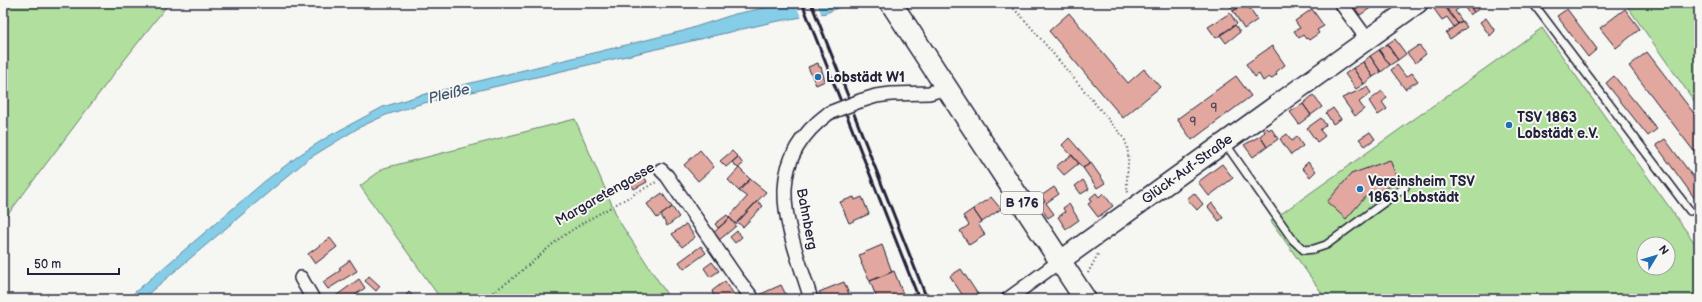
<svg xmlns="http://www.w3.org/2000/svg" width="1702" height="302" font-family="'Balsamiq Sans',sans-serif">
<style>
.green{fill:#b0df9e;stroke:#69806c;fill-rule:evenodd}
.water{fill:#86cde7;stroke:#5e89a2}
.pier{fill:#f6f6f2}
.building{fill:#e2a89f;stroke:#22223b}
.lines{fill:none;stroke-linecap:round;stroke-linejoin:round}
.service-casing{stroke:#22223b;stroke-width:10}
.minor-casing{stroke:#22223b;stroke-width:16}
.secondary-casing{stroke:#22223b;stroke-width:22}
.primary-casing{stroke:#22223b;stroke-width:24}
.path{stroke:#22223b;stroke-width:2;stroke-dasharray:1 3;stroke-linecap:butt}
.service{stroke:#f6f6f2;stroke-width:7}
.minor{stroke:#f6f6f2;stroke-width:13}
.secondary{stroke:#f6f6f2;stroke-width:19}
.primary{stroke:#f6f6f2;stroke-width:21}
.rail{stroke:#22223b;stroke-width:3}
.minor-bridge-casing{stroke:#22223b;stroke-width:16;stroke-linecap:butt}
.minor-bridge{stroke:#f6f6f2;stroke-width:13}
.poi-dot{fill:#1f6fb2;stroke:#f6f6f2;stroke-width:1.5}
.labels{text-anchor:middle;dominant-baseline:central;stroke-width:4;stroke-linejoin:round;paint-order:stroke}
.number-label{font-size:12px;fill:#524454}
.shield{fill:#f6f6f2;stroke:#626272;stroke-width:1}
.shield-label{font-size:13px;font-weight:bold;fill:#22223b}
.poi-label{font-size:14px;font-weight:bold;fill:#22223b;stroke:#f6f6f2;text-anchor:start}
.street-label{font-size:14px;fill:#22223b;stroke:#f6f6f2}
.water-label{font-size:15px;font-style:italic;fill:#40556f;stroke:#f6f6f2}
</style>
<rect width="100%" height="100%" fill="#f6f6f2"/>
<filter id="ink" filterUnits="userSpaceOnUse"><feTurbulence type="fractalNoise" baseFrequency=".025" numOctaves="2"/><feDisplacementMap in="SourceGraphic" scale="8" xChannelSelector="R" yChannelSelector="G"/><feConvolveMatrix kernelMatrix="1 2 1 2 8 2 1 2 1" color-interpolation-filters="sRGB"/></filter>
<g filter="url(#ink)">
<path class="green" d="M3 3H169L119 67 3 221Z
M1625 3H1699V108Z
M1542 28 1699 249V299H1326L1271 221ZM1644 244H1668V268H1644Z
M575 119 619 221 670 299H450L438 295 360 186 384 168Z"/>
<path class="water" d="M788 3H849L826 13 773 22 420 104 386 115 360 127 308 159 142 299H127L265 181 301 154 329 136 383 107 418 96 683 31 735 14Z"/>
<path class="pier" d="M795 3H817L822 16 802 19Z"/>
<path class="building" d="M1218 3H1227L1221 7Z
M1230 3H1246L1233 11 1229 4Z
M1246 3 1257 20 1244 29 1233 11Z
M1351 3H1378L1360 15Z
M1442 3 1458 24 1454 27 1447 17 1442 20 1434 9Z
M1443 3H1455L1459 8 1455 11 1462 21 1458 24Z
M1455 3H1467L1474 12 1470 15 1463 5 1459 8Z
M1467 3H1474L1479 9 1474 12Z
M1312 9 1324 26 1317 30 1319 33 1309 40 1307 38 1306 39 1303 35 1299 38 1294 31 1300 28 1295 21Z
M1567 9 1597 49 1588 57 1557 16Z
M1625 9 1640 29 1616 48 1600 28Z
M1069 13 1128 83 1144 69 1160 87 1123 118 1049 31Z
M1230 13 1237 24 1216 38 1208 27Z
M1486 18 1495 31 1490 36 1480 22Z
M1462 21 1467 27 1450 39 1446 33Z
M1235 25 1240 32 1226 43 1220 35Z
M1395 39 1406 54 1398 60 1387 44Z
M1387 44 1398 60 1390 65 1379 50Z
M1419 45 1426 54 1415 63 1407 53Z
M1272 46 1285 65 1276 72 1277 74 1271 79 1269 77 1263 81 1259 74 1255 77 1246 64Z
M1379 50 1390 65 1381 72 1370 56Z
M1647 52 1699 120V152L1696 154 1629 66Z
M1370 56 1381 72 1373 77 1363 62Z
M1363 62 1373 77 1364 84 1353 68Z
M818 63 819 67H821L825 81 816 85 808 67Z
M1397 65 1406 77 1412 73 1418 81 1405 89 1391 70Z
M1353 68 1364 84 1356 89 1345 74Z
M1236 76 1251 96 1192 140 1177 119Z
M1614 76 1657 129 1648 136 1606 83Z
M1367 87 1371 93 1359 102 1364 109 1355 116 1342 98Z
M1382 91 1387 98 1382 102 1387 109 1378 115 1369 101Z
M1313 95 1322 107 1311 115 1303 104Z
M1303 104 1311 115 1299 124 1290 112Z
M1333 108 1341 119 1333 124 1326 113Z
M1321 118 1326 125 1320 130 1325 136 1317 142 1307 128Z
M1267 128 1269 130 1271 128 1278 139 1267 147 1260 136 1265 132 1264 130Z
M1370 132 1375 139 1365 146 1359 139Z
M1287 134 1292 141 1297 137 1303 146 1291 155 1280 139Z
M1260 136 1267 147 1253 157 1244 145Z
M1069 138 1091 163 1083 168 1062 145Z
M1665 139 1699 185 1698 203 1656 145Z
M700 150 714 167 698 181 684 165Z
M732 151 738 157 726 167 720 161Z
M1072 155 1079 163 1064 175 1056 166Z
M738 157 743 164 738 168 732 162Z
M1390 160 1399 183 1366 196 1346 219 1327 202 1351 174Z
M1308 162 1316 171 1310 177 1302 168Z
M1091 163 1105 183 1097 188 1083 168Z
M1222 164 1233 178 1209 196 1198 182Z
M739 168 750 179 739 191 728 180Z
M643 174 647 182 634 189 630 182Z
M750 179 766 192 736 224 729 217 747 197 739 191Z
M1083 180 1089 189 1081 194 1075 186Z
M1054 187 1059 194 1046 203 1054 214 1048 218 1039 205 1045 201 1041 196Z
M662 193 672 207 657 218 647 204Z
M1096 193 1099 197 1103 193 1113 206 1098 217 1088 204 1092 201 1090 198Z
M1194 193 1203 204 1197 210 1187 199Z
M854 197 855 200 862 197 869 214 849 223 840 202Z
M991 197 1001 209 982 222 973 209Z
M757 201 763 206 743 227 737 222Z
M1212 203 1223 218 1219 221 1208 207Z
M1069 204 1079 220 1066 229 1058 217 1065 212 1063 208Z
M672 207 679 217 667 226 661 215Z
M973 209 982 222 978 224 985 235 969 245 960 231 969 225 963 216Z
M727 215 730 218 718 228 715 224Z
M730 218 736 226 718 241 712 234Z
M686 224 695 237 682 247 672 234Z
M737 231 742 237 735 243 730 237Z
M330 238 337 247 315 264 308 254Z
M882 245 892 272 870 281 861 263H862L859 255Z
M701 246 706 253 684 269 679 262Z
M350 260 357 271 328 289 323 282 341 270 339 268Z
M712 262 719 271 710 277 704 268Z
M961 269 981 299H965L950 276Z
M894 271 905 299H877L870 281Z
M369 276 380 286 376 291 365 281Z
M359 279 365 288 349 299H334L333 298Z
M725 281 735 296 731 299H715L712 291Z
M844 282 851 299H822L819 292Z
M781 285 788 299H764L761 294Z
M409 292 416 299H402Z"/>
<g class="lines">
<defs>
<path id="service" d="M1533 3 1690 211
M1225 143 1293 240 1304 250 1314 249 1326 245 1405 187"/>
<path id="minor" d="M1341 3 1367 39
M860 101 876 96 891 94 929 93 947 88
M661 170 667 176 736 277 753 299
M301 278 313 299
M811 299C790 230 757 166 829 113
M1008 299 1060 261"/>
<path id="secondary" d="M1060 261 1418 3"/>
<path id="primary" d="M891 3 1085 299"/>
</defs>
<use href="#service" class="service-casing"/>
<use href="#minor" class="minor-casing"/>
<use href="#secondary" class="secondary-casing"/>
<use href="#primary" class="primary-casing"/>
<path class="path" d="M1008 3 1024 19 1124 138C1133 158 1124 174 1128 193
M1088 273 1098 254
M483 299 512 279 560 238 586 221 656 182"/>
<use href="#service" class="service"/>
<use href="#minor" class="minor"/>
<use href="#secondary" class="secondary"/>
<use href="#primary" class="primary"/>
<path class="rail" d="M802 3 840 99
M811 3 848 96
M854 114 927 299
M847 116 919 299"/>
<defs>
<path id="minor-bridge" d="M829 113 860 101"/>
</defs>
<use href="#minor-bridge" class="minor-bridge-casing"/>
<use href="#minor-bridge" class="minor-bridge"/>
</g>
</g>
<g class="poi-dot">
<circle cx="818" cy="77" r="4"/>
<circle cx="1509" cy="125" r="4"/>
<circle cx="1360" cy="189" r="4"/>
</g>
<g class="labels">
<g class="number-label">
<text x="1214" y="108">9</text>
<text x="1193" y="122">9</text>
</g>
<rect class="shield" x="1001" y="192" width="42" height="22" rx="3"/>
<g class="shield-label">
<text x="1022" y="203">B 176</text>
</g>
<g class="poi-label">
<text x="826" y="77">Lobstädt W1</text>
<text x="1517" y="117">TSV 1863<tspan x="1517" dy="16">Lobstädt e.V.</tspan></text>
<text x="1368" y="181">Vereinsheim TSV<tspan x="1368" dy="16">1863 Lobstädt</tspan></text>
</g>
<g class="street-label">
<text transform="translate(1187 169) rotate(-36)">Glück-Auf-Straße</text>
<text transform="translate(605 194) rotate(-30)">Margaretengasse</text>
<text transform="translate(807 219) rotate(79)">Bahnberg</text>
</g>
<g class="water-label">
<text transform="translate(449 94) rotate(-14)">Pleiße</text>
</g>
</g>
<rect width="1702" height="302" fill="none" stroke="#f6f6f2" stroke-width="16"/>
<rect x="8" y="8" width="1686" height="286" fill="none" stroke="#22223b" stroke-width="1.5" filter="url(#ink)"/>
<g transform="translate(1656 256) rotate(52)"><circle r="19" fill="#f6f6f2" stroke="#a1a1a9"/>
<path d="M0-3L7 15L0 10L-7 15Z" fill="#1f6fb2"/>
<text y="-6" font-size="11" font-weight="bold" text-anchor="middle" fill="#22223b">N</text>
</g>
<path d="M28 268v6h91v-6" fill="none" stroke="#22223b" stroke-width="2"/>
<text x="34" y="268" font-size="12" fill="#22223b" stroke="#f6f6f2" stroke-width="3" paint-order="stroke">50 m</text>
</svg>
